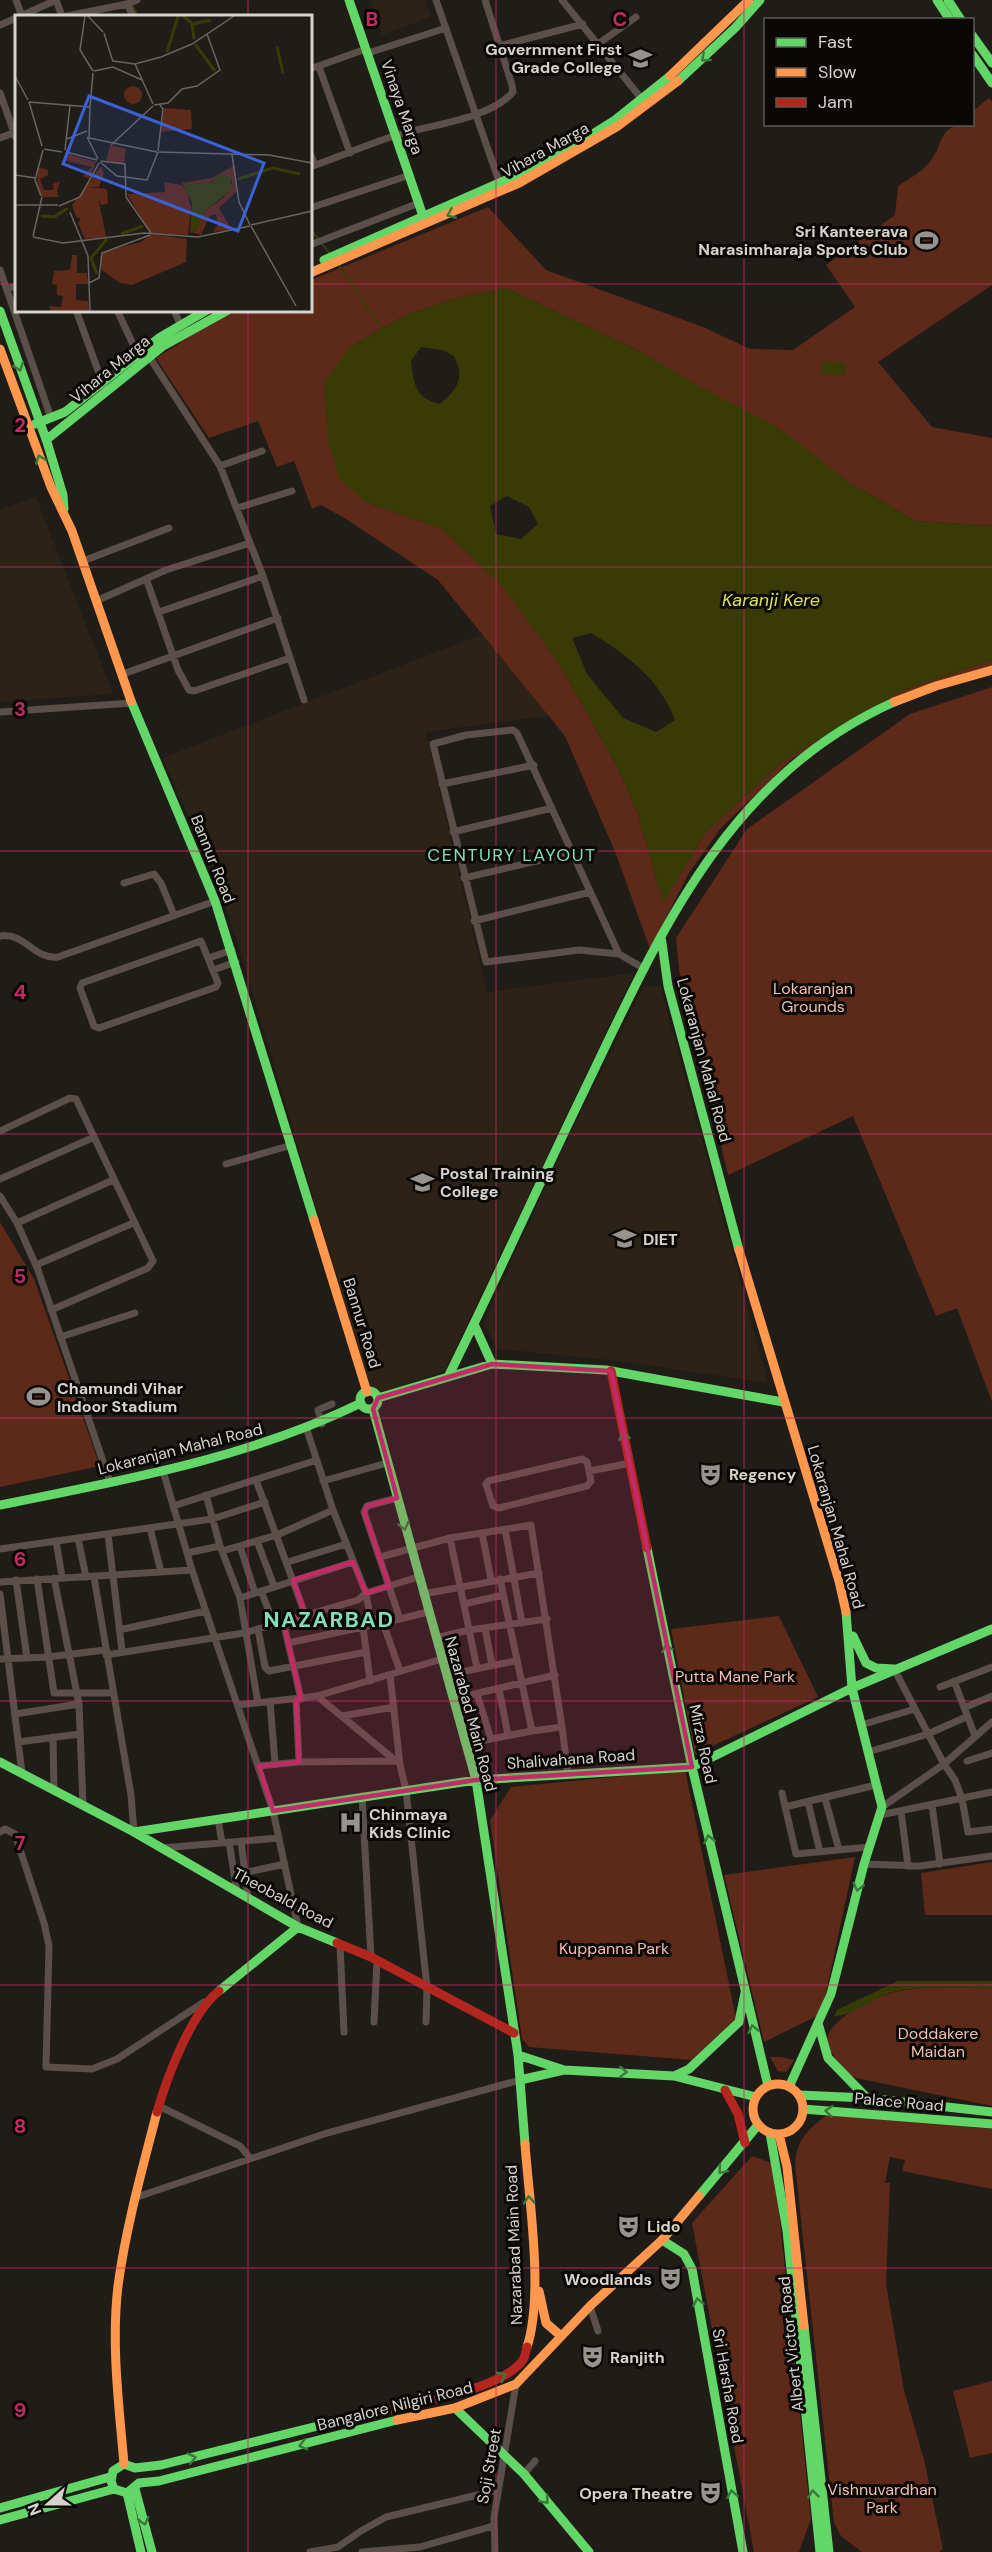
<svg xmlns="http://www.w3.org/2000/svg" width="992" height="2552" font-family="'DM Sans',sans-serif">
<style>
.built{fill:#2c2215}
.green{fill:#5d2919}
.water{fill:#393b07;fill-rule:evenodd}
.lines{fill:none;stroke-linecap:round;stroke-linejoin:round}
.stream{stroke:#393b07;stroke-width:2}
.street{stroke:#5a5049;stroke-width:7}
.fast{stroke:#63d668;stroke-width:9}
.slow{stroke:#ff974d;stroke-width:9}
.jam{stroke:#b3261e;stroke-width:9}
.oneway{stroke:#3b793b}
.marked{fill:#c42b66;fill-opacity:0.2;stroke:#c42b66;stroke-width:4.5;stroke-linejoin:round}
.grid{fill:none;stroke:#c42b66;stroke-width:1.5;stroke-opacity:0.55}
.labels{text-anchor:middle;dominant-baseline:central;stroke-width:6;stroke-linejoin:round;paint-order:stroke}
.poi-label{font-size:16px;font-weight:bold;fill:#d6d2cc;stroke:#0a0805;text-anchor:start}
.street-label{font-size:16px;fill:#d6d2cc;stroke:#0a0805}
.park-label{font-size:16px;fill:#f1bfb0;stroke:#0a0805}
.water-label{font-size:18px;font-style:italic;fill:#dbe15e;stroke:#0a0805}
.neighbourhood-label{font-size:18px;letter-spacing:1.5px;fill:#83ddbb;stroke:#0a0805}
.district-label{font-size:22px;font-weight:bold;letter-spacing:1.5px;fill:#83ddbb;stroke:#0a0805}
.inset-river{fill:none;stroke:#393b07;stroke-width:3}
.inset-road{fill:none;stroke:#696560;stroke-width:1.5}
.view{fill:#3962d6;fill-opacity:0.15;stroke:#3962d6;stroke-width:3}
.inset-edge{fill:none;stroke:#d6d2cc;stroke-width:3}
.grid-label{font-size:20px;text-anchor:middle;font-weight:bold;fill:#c42b66;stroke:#0a0805;stroke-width:6;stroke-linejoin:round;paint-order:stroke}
</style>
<rect width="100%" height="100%" fill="#201c18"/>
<path class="built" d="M370 0H425L431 17 382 35Z
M36 497 113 694 0 702V510Z
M483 634 549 716 426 732 487 992 634 973 445 1371 380 1393 369 1386 243 961 211 864 162 758Z
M660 985 768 1383 618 1361 497 1349 483 1323 560 1155 643 987Z"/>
<path class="green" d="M989 98 992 102V285L878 362 932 427 992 438V526L916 521 852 484 641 352 506 288 453 299 404 316 350 347 365 502 441 528 503 586 561 667 619 770 638 814 663 902 706 832 783 761 901 691 992 660V667L904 693 793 758 721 828 689 873 650 949 616 854 565 736 438 580 346 519 321 505 312 509 294 461 277 467 258 421 209 438 156 358 214 321 239 311 310 310 311 280 488 207 546 270 703 327 750 349 793 350 855 307 826 265 895 215 898 186C907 180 920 173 928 164 947 143 934 125 972 124L973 111Z
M992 687V1402L957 1308 936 1316 853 1116 728 1175 679 970 676 938 747 829 910 714Z
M0 1222 34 1279 100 1466 0 1487Z
M779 1616 818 1697 695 1754 671 1629Z
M685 1770 736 2018 692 2060 529 2047 522 2039 490 1820 511 1787Z
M855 1857 826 1993 817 2016 764 2042 724 1875Z
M992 1862V1915H925L921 1873Z
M992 1988V2106L856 2078C847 2074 843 2068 836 2060 832 2054 826 2047 827 2040 828 2018 881 1994 900 1991 929 1985 962 1989 992 1988Z
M781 2057 794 2060 786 2072 778 2071 770 2057Z
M830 2113 992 2129V2189L902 2171 905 2160 890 2157 885 2183H890L886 2284 904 2390 924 2460 943 2549 939 2552H862L841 2536 834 2523 795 2165C796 2139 810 2127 830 2113Z
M752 2156 774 2164 811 2519 799 2552H754L692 2223Z
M992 2381V2453L970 2458 953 2391Z"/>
<path class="water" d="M506 288 641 352 697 385 776 426 852 484 916 521 992 526V660L901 691 783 761 706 832 663 903 638 814 619 770 561 667 503 587 441 528 365 502 339 479 328 440 324 383 350 347 404 316 453 299ZM421 347 442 350 454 356C465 378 458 389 440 404 415 398 414 385 411 361ZM507 496 529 507 538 524 521 539 496 534 490 506ZM591 633C627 654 661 681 675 720L656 732 623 718 587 674 572 638Z
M822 361 846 363 845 376 821 374Z
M898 1981H992V1988C962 1989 918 1984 890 1993 871 1999 855 2016 834 2016L837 2010Z"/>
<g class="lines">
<path class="stream" d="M132 5 138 16
M310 229 331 255
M338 264 382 329"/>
<path class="street" d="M16 0 22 16
M56 0 62 16
M436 0 500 184
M562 0 645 103
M127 4 137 0
M21 16 56 0
M67 16 127 4 133 16
M0 25 16 18
M598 44 636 17
M499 46 583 24
M368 53 446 28
M319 67 350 153
M310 69 366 49
M0 93 16 138
M0 138 16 132
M310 153 315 165
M310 167C339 157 368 144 397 135 430 125 490 119 513 92L512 85 485 0
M310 208 410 175
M310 245 419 203
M0 270 51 418
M7 289 16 286
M76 310 104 387
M117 310 138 355
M174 310 181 326
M148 355 220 466 263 576 304 700
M220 466 262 451
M237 508 292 491
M83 561 169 528
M147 581 178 670 189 690 194 691 290 658
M96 601 166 570 250 543
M159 612 263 576
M123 674 278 618
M0 712 132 703
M442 784 534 765
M453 832 552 808
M464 878 571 853
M124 883 154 874 161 883 174 915
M474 921 590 892
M0 936C25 932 34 960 58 957L215 901
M201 941 218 983 216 987 99 1028 94 1026 80 988 82 983Z
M619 954 517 733 513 730 466 735 433 744 486 962 579 950 619 954 645 969
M209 958 232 950
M213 970 236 962
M0 1131 70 1098 76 1099 153 1261 148 1268 51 1310
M226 1164 292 1145
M0 1179 92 1138
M0 1196 17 1223 38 1270 110 1482
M17 1223 113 1180
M36 1265 133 1223
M60 1337 135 1313
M322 1424 318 1410 332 1404
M307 1430 333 1510 366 1593 370 1617 383 1623 400 1671
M582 1459 587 1462 591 1481 587 1486 499 1508 493 1506 486 1484 488 1481Z
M163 1471 192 1570 273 1811 298 1927
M590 1471 630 1463
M256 1480 305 1614
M323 1481 387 1463
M206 1495 220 1546 240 1598 258 1703
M173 1506 317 1460
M150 1528 161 1572
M505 1529 522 1623
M108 1534 122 1651
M78 1538 86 1577
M450 1538 477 1668
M56 1541 62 1577
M257 1541 274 1586
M240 1546 255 1593
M0 1549 212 1519 265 1502
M222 1551 277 1535 333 1510
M187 1553 220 1546
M380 1557 450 1538 482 1533
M288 1562 346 1544
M94 1577 131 1795 134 1832
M54 1578 79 1704 83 1805
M37 1579 54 1693H112
M16 1580 27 1658
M491 1580 482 1533 531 1525 562 1727 532 1731 500 1579
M0 1582 192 1570
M261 1591 274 1624
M0 1594 22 1773
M423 1594 539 1573
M240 1598 353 1562
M464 1604 503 1595
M400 1619 428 1612
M283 1621 301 1699
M363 1627 370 1681
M485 1628 492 1665
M258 1629 265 1667 269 1671 366 1652
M119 1630 206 1611
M436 1638 469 1630 547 1619
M288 1643 400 1619 364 1512 367 1506 397 1498
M106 1655 244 1633 358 1600 366 1593 418 1577
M0 1659 48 1657 105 1650
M894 1669 944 1764 955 1780 962 1799 968 1832 992 1829
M390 1675 400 1765 406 1790 427 1988 426 2022
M446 1675 515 1661
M954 1681 975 1736
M940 1687 992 1667
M499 1689 508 1735
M477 1694 491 1739
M317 1696 396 1761
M296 1699 299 1762
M453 1699 555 1675
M270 1701 275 1763
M238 1705 317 1696 442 1659
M966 1707 992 1696
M15 1714 79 1704
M342 1716 394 1707
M861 1725 915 1709
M562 1727 568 1774
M53 1737 54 1790
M18 1742 80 1734
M465 1744 532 1731
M868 1752 928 1734 966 1717
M967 1761 992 1753
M259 1766 299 1762 396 1761
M782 1793 796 1854 869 1847
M362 1796 371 1957
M825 1798 839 1850
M808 1802 820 1852
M932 1805 940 1864
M785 1807 876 1785
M882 1807 944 1764 992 1722
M901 1811 908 1866
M880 1815 992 1792
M218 1819 222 1843
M0 1832 5 1829 15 1834 44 1923 49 1946 46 2067 92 2069 117 2059 204 2002
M241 1841 248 1898
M229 1842 237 1892
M162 1848 279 1838
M864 1864 920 1866 992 1856
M234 1875 285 1864
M340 1944 344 2032
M374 2022 377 1961
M159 2106 240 2146 250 2158
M134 2198 327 2133 520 2080
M590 2306 598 2331
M524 2474 535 2461
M310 2552 338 2547 361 2531 386 2517 498 2490
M362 2552 420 2547 493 2526
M495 2552 494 2517 516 2384"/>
<path class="fast" d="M349 0 424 219
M937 0 950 20
M948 0 961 20
M972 35 992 63
M972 54 992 83
M678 81 735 28 760 0
M324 260 551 160 615 120 670 76
M0 311 47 442 63 495 64 509
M35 424 65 412 159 338 207 310
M46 440 163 346 228 310
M131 701 215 901 314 1220
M661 936 668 986 739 1250
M474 1324 492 1364
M449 1375C496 1280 539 1184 585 1089 660 933 726 778 894 702
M360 1400a9 9 0 1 1 18 0a9 9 0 1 1-18 0Z
M378 1398 492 1364 606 1370 783 1402
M373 1409 476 1780 518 2055 525 2144
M0 1505C124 1480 246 1459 361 1403
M647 1548 692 1767 768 2086
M853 1636 866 1663 876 1668 894 1669
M0 1762 134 1832 298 1927 337 1943
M134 1832 476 1780 692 1767 852 1688 846 1612
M219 1991 298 1927
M818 2023 828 2058 867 2098
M518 2055 564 2070 674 2076 756 2097
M674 2076 689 2069 739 2022 745 1993
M520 2080 564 2070
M789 2087 831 1994 864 1864 882 1807 852 1688 992 1629
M799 2095 867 2098 992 2112
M803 2109 992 2124
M770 2133 787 2231 820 2552
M699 2196 758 2125
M662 2240 684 2254 692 2269 743 2552
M804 2326 829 2552
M455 2408 524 2474 589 2552
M354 2417 161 2465 135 2468 124 2464 113 2471 111 2481 114 2489 127 2493 139 2483 159 2481 397 2420
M135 2489 152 2552
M127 2493 141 2552
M0 2508 110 2477
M0 2520 114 2489"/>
<path class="slow" d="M670 76 749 0
M310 273 519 183 618 126 678 81
M0 349 51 487 72 531 131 701
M894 702 936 686 992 670
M314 1220 367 1392
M739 1250 839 1581 846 1612
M753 2109a25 25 0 1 1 50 0a25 25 0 1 1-50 0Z
M779 2134 787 2167 804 2326
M525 2144C529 2200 544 2295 527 2347
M539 2291 546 2323 561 2336
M397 2420 455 2408 516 2384 590 2306 662 2240 699 2196
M124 2464C119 2406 111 2344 118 2286 126 2227 142 2170 157 2112"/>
<path class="jam" d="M611 1371 647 1548
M337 1943 371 1957 514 2033
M725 2090 738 2114 745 2143
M157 2112C167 2077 191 2013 219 1991
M354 2417C393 2407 500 2393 523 2360 525 2357 526 2350 527 2347"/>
</g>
<defs><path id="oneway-chevron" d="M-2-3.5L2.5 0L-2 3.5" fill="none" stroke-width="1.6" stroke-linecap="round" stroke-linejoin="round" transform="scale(1.5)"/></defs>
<g class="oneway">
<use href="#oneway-chevron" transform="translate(705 58) rotate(139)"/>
<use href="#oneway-chevron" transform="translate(451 214) rotate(157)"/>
<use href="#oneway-chevron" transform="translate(19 367) rotate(71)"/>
<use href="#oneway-chevron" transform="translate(40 459) rotate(-111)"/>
<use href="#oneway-chevron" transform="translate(624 1436) rotate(-102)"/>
<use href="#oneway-chevron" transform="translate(404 1526) rotate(76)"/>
<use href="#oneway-chevron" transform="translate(667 1648) rotate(-102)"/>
<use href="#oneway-chevron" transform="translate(709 1839) rotate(-103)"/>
<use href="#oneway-chevron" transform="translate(858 1887) rotate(104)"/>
<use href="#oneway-chevron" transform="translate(753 2029) rotate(-103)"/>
<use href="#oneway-chevron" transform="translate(623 2072) rotate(2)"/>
<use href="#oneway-chevron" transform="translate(829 2111) rotate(-175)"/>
<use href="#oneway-chevron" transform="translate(722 2170) rotate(131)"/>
<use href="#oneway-chevron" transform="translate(529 2200) rotate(-94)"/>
<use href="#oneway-chevron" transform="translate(698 2302) rotate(-100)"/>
<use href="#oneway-chevron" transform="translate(502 2376) rotate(-28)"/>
<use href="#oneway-chevron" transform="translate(303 2445) rotate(166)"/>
<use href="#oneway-chevron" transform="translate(192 2458) rotate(-13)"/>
<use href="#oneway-chevron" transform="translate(732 2494) rotate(-100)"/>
<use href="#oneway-chevron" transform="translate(813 2494) rotate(-96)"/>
<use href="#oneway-chevron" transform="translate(545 2500) rotate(50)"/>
<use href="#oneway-chevron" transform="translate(144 2521) rotate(75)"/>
</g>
<path class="marked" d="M492 1364 611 1371 692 1767 476 1780 273 1811 259 1766 299 1762 296 1699H301L283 1621 305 1614 293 1580 353 1562 366 1593 389 1586 364 1512 367 1506 397 1498 373 1409 378 1398Z"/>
<path class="grid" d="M248 0V16M496 0V2552M744 0V2552M0 284H16M310 284H992M248 310V2552M0 567H992M0 851H992M0 1134H992M0 1418H992M0 1701H992M0 1985H992M0 2268H992"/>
<defs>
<symbol id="university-bare" viewBox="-9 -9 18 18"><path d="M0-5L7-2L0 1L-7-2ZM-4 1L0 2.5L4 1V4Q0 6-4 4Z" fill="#96928d" stroke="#0a0805" stroke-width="2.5" paint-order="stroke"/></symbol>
<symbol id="stadium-bare" viewBox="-9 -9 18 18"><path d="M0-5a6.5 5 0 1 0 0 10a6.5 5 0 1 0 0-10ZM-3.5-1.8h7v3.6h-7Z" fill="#96928d" stroke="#0a0805" stroke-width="2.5" paint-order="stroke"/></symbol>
<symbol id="theatre-bare" viewBox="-9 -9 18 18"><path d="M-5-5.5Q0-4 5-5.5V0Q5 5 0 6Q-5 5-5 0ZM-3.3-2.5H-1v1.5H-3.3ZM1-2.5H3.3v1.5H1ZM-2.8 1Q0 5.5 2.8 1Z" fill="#96928d" stroke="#0a0805" stroke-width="2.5" paint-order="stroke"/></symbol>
<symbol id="hospital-bare" viewBox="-9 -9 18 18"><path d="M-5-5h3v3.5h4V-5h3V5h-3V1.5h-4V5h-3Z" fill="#96928d" stroke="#0a0805" stroke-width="2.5" paint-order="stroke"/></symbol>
</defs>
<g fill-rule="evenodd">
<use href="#university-bare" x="624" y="42" width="33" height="33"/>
<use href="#stadium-bare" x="910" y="224" width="33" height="33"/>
<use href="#university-bare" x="406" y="1166" width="33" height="33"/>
<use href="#university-bare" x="608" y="1222" width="33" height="33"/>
<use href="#stadium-bare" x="22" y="1380" width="33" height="33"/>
<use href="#theatre-bare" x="694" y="1458" width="33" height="33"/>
<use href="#hospital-bare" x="334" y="1806" width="33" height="33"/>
<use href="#theatre-bare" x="612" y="2210" width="33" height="33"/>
<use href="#theatre-bare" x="654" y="2262" width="33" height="33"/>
<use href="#theatre-bare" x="576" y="2340" width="33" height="33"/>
<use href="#theatre-bare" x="694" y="2476" width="33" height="33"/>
</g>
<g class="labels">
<g class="poi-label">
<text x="622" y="49" text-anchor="end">Government First<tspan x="622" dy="18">Grade College</tspan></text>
<text x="908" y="231" text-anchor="end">Sri Kanteerava<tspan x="908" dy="18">Narasimharaja Sports Club</tspan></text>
<text x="440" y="1173">Postal Training<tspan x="440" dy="18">College</tspan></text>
<text x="643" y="1239">DIET</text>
<text x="57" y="1388">Chamundi Vihar<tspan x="57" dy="18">Indoor Stadium</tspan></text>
<text x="729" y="1474">Regency</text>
<text x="369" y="1814">Chinmaya<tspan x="369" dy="18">Kids Clinic</tspan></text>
<text x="647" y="2226">Lido</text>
<text x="652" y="2279" text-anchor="end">Woodlands</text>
<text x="610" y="2357">Ranjith</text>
<text x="693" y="2493" text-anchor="end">Opera Theatre</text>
</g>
<g class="street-label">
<text transform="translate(402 107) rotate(71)">Vinaya Marga</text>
<text transform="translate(545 150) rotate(-29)">Vihara Marga</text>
<text transform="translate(110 369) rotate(-39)">Vihara Marga</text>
<text transform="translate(213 859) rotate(68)">Bannur Road</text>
<text transform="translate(704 1060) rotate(75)">Lokaranjan Mahal Road</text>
<text transform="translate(362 1323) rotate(73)">Bannur Road</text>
<text transform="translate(180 1449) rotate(-14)">Lokaranjan Mahal Road</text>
<text transform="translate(836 1527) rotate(74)">Lokaranjan Mahal Road</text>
<text transform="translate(471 1714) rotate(75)">Nazarabad Main Road</text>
<text transform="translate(703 1744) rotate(78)">Mirza Road</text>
<text transform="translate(571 1759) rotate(-4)">Shalivahana Road</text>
<text transform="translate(283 1898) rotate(28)">Theobald Road</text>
<text transform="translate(899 2102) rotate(5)">Palace Road</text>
<text transform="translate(514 2245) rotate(-92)">Nazarabad Main Road</text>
<text transform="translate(791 2344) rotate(-96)">Albert Victor Road</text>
<text transform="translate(728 2386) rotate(80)">Sri Harsha Road</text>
<text transform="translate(395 2406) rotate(-14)">Bangalore Nilgiri Road</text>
<text transform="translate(489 2466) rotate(-80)">Soji Street</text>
</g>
<g class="park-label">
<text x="813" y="988">Lokaranjan<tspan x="813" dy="18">Grounds</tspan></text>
<text x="735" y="1676">Putta Mane Park</text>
<text x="614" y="1948">Kuppanna Park</text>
<text x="938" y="2033">Doddakere<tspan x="938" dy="18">Maidan</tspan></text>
<text x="882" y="2489">Vishnuvardhan<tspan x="882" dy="18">Park</tspan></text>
</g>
<g class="water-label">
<text x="771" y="600">Karanji Kere</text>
</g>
<g class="neighbourhood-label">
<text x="512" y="855">CENTURY LAYOUT</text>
</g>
<g class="district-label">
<text x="329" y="1619">NAZARBAD</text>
</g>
</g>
<g transform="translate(15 15)">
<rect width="297" height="297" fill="#201c18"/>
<path d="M109 80a9 9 0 1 1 18 0a9 9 0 1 1-18 0ZM149 93 176 95 177 114 146 117ZM95 130 111 134 109 149 91 146ZM53 139 81 147 74 164 68 161 77 152 49 145ZM220 150 222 176 204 193 216 214 198 217 203 209 201 199 195 201 186 220 175 217 177 188 167 168 197 163ZM205 160 216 163 217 168 208 183 189 197 180 217 177 216V188L170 170 195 167ZM86 151 89 158 84 172H74L92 174 93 189 86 190 83 182 91 222 70 224 63 208 66 204 61 202 57 190ZM23 152 33 155V160L25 164 29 175H39L38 169 45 166 42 175 44 182H27L22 171ZM149 167 167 170 172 178 176 192 173 220 136 218 112 179 150 177ZM136 219 172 224 171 247 117 270 105 268 87 255 85 241 92 236 126 227ZM57 240H62V258H72L73 269H61V285L73 286 74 296H35V291L46 292 48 281 42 280V270L37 269 39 256 55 255Z" fill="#5d2919" fill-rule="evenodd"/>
<path d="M207 159 216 163V175L189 197 180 217 176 216 177 188 169 170 195 167Z" fill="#393b07"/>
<path class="inset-river" d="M168 1 177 8 179 24M178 9 196 5M180 29 200 56M262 32 268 58M152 37 163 1M223 164 258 153 285 159M26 201 39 202 53 193M106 219 128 211M82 259 76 243 92 224"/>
<path class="inset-road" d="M70 1 65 35 78 56M73 1 88 17M89 18 98 47M98 46 120 49 146 42 177 29 219 1M120 49 138 89M79 56 98 52 127 65M0 61 13 85M14 87 75 92M14 87 27 131M139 90 153 88 167 74 182 71 205 55 192 19M75 91 74 123 142 137M75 92 78 58M72 122 83 144M52 124 72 116M96 130 138 91M29 134 47 137M50 135 55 90M143 136 148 94 145 90M51 137 82 145M144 137 254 140 297 148M217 140 224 187 235 210M86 146 110 149 111 182 136 218M85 147 102 161 132 165 143 137M0 160 21 163M26 181 20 165 28 135M0 190H43M44 191 65 182 84 148M55 197 73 241 75 296M236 210 297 196M236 211 281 291M18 221 27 182M18 222 48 228 129 218 183 222 235 211M74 268 84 263 87 238 135 220"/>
<path class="view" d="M74 81 249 148 223 216 48 149Z"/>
<rect width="297" height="297" class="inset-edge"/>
</g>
<g class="grid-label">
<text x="372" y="26">B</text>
<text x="620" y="26">C</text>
<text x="20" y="432">2</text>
<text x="20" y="716">3</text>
<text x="20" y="999">4</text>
<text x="20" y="1283">5</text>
<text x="20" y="1566">6</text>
<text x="20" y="1850">7</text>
<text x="20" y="2133">8</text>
<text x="20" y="2417">9</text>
</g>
<rect x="764" y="18" width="210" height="108" fill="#0a0805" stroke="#5c5955" stroke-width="1.5"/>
<rect x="776" y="38" width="30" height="9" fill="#63d668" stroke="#5c5955" stroke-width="1.5"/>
<text x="818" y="48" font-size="18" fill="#d6d2cc">Fast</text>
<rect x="776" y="68" width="30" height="9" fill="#ff974d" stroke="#5c5955" stroke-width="1.5"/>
<text x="818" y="78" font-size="18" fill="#d6d2cc">Slow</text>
<rect x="776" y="98" width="30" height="9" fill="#b3261e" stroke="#5c5955" stroke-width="1.5"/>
<text x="818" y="108" font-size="18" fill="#d6d2cc">Jam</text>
<g transform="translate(48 2504) rotate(249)" stroke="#0a0805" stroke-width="4.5" paint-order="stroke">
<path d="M0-4.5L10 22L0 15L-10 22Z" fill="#d6d2cc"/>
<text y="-9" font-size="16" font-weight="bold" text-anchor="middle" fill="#d6d2cc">N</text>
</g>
</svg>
